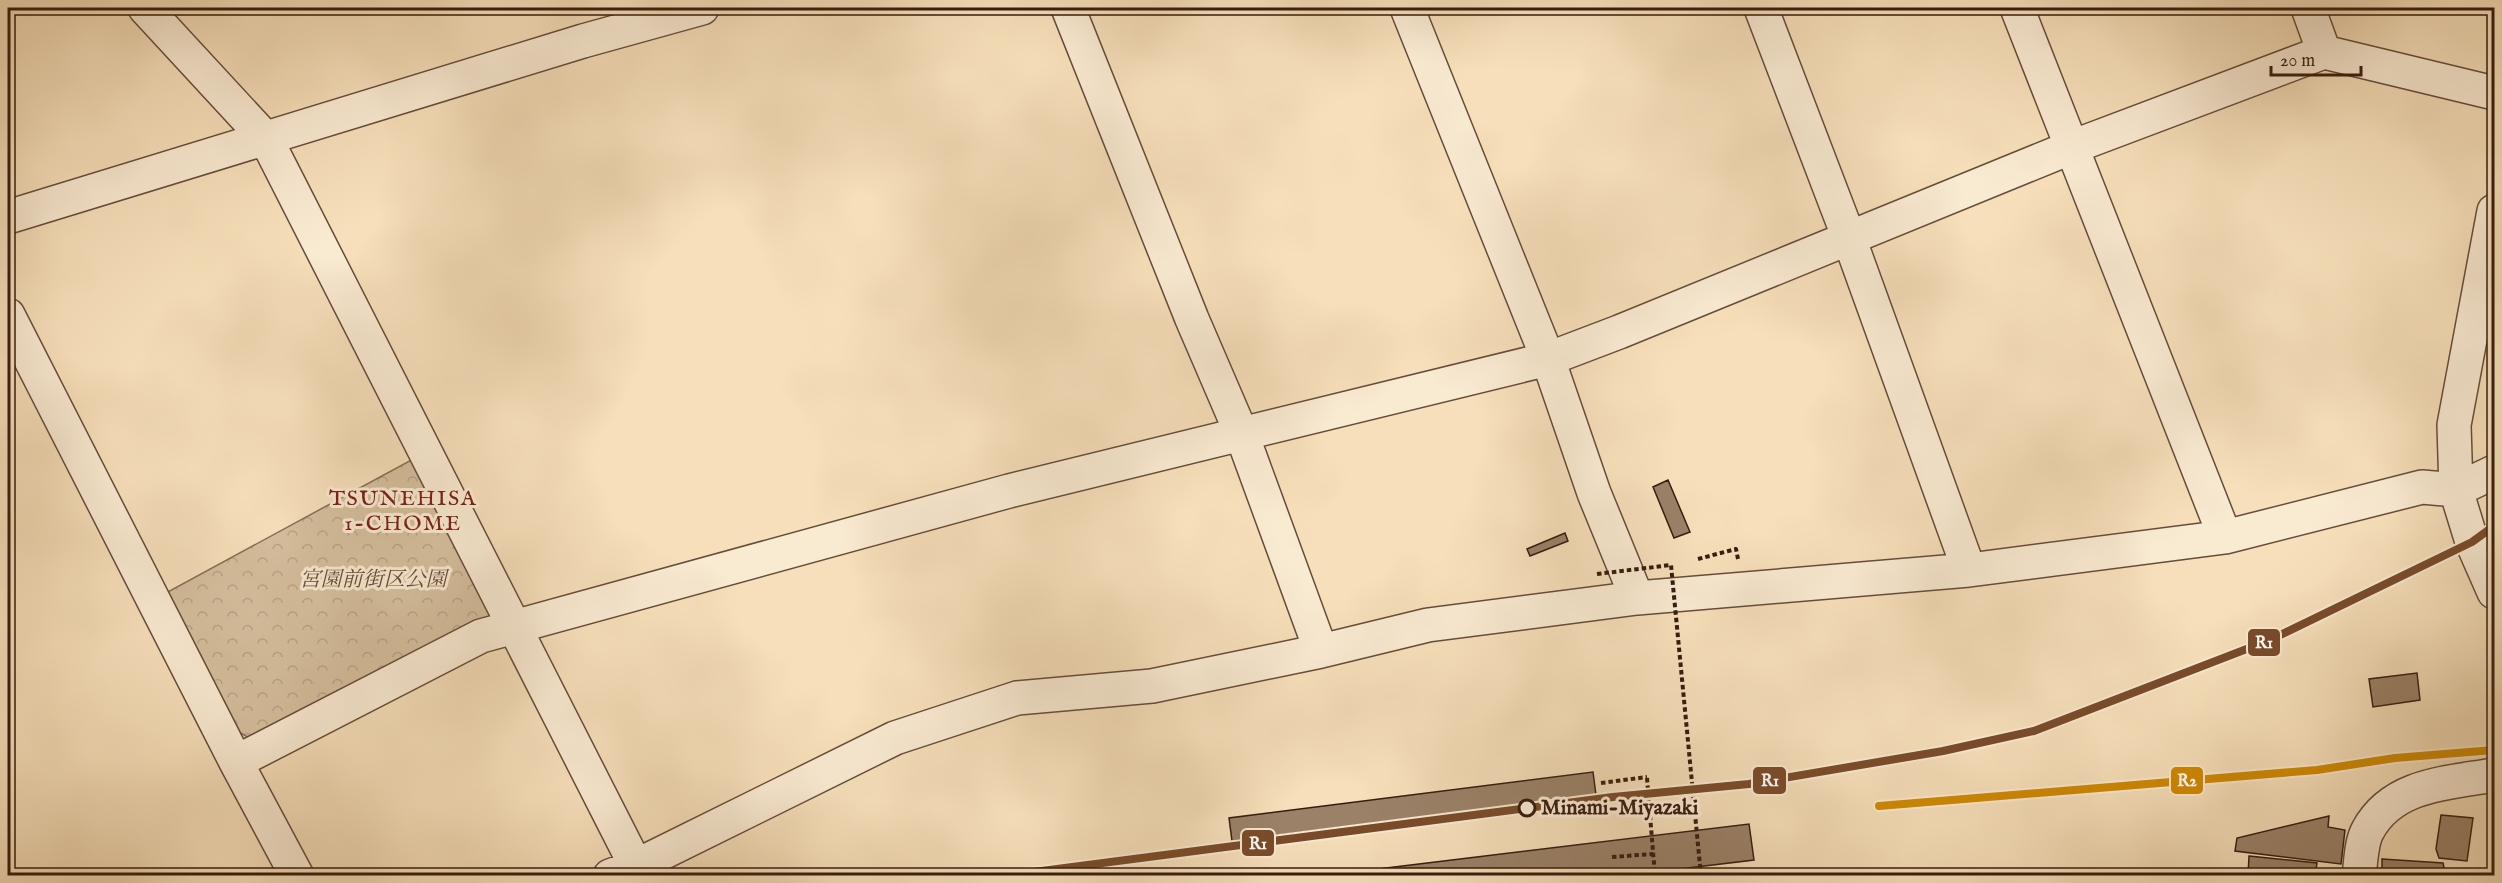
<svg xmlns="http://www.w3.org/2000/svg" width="2502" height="883" font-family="'IM FELL English','Noto Serif JP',serif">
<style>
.forest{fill:url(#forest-crowns);stroke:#866d56;stroke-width:1.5}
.building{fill:#9a8168;stroke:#361c0f;stroke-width:1.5}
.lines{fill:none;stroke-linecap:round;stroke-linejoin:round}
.minor-casing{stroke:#664d3a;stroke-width:36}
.path{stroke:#361c0f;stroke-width:4;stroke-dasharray:4.5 3;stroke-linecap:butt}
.minor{stroke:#f9ead2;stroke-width:33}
.path-bridge{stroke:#361c0f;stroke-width:4;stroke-dasharray:4.5 3;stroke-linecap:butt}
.rail-1-casing{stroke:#f9ead2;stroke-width:12}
.rail-2-casing{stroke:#f9ead2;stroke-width:12}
.rail-1{stroke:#7a4b2a;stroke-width:8}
.rail-2{stroke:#d08a03;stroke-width:8}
.stop-dot{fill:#f9ead2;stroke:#361c0f;stroke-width:3}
.labels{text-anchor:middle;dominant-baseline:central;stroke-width:6;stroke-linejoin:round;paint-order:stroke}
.park-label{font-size:21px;font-style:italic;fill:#664d3a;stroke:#f9ead2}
.stop-label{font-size:21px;font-weight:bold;fill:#361c0f;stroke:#f9ead2;text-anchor:start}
.neighbourhood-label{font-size:22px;letter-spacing:1.5px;fill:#7a1f14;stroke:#f9ead2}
.line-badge{stroke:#f9ead2;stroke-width:2}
.badge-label{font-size:16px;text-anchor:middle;font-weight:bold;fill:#fff}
</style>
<defs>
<pattern id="forest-crowns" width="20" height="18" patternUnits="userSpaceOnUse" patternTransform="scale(1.5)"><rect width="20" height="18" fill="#d5be9d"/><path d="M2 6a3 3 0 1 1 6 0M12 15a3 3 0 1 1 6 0" fill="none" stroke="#b7a386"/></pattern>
</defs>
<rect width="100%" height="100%" fill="#f6dfba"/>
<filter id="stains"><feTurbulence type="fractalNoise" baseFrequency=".00333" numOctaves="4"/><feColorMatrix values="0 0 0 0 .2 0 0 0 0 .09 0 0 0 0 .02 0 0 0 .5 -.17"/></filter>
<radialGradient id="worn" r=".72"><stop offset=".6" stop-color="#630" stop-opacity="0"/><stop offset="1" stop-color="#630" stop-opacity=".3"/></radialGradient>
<path class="forest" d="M415 458 491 604 489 618 254 741 239 732 164 594Z"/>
<path class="building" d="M1668 480 1690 532 1674 538 1653 487Z
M1565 533 1568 541 1530 556 1527 549Z
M2417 673 2420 700 2373 707 2369 679Z
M1593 772 1596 795 1232 841 1229 818Z
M2441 815 2473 818 2467 861 2439 858 2436 849Z
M2329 816 2328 827 2345 830 2341 864 2235 851 2237 838Z
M1749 824 1754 860 1621 876H1320Z
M2249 856 2317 863 2315 876H2248Z
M2382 859 2443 863 2445 872 2456 876H2382Z"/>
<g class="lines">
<defs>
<path id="minor" d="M145 8 266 139 636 866
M1068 8 1192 319 1242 435 1321 651
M1407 8 1548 359 1594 493 1637 598
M1761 8 1849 238 1969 570
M2017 8 2225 537
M2308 8 2324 52
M2494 211 2454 425 2456 490 2472 542 2494 592
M8 217 583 41 702 8
M8 315 236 762 297 876
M236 762 481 636 1009 491 1548 359 1619 332 2072 147 2324 52 2494 93
M610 876 636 866 895 738 1017 698 1152 686 1321 651 1428 625 1637 598 1969 570 2225 537 2422 487 2456 490 2494 472
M2359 876C2361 862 2361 842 2368 830 2393 784 2448 783 2494 775"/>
</defs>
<use href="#minor" class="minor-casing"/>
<path class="path" d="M1698 559 1736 549 1738 559
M1647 778 1655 876
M1601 783 1647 777
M1612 857 1653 854"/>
<use href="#minor" class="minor"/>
<path class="path-bridge" d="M1597 574 1671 565 1701 876"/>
<defs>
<path id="rail-1" d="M1002 876 1613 797 1749 784 1943 751 2034 731 2270 640 2472 542 2494 526"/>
<path id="rail-2" d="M1879 806 2317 770 2395 758 2494 750"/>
</defs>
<use href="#rail-1" class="rail-1-casing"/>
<use href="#rail-2" class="rail-2-casing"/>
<use href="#rail-1" class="rail-1"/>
<use href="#rail-2" class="rail-2"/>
</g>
<circle class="stop-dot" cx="1527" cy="808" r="8"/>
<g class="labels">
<g class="park-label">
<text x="373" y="580">宮園前街区公園</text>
</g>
<g class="stop-label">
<text x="1541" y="808">Minami-Miyazaki</text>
</g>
<g class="neighbourhood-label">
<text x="403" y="499">TSUNEHISA<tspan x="403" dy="25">1-CHOME</tspan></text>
</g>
</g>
<g class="line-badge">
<rect x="2247" y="628" width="34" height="29" rx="6" fill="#7a4b2a"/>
<rect x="1752" y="766" width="35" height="29" rx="6" fill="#7a4b2a"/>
<rect x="2170" y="766" width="34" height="29" rx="6" fill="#d08a03"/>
<rect x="1241" y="829" width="34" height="28" rx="6" fill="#7a4b2a"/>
</g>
<g class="badge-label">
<text x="2264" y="648">R1</text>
<text x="1770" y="786">R1</text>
<text x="2187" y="786">R2</text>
<text x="1258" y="849">R1</text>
</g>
<rect width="2502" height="883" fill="none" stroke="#f6dfba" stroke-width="30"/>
<rect x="9" y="9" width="2484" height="865" fill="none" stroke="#361c0f" stroke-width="3"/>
<rect x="15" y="15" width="2472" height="853" fill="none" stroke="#361c0f" stroke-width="1.5"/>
<path d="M2271 66v9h90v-9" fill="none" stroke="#361c0f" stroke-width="3"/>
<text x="2280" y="66" font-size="18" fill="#361c0f" stroke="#f9ead2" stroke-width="4.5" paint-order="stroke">20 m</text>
<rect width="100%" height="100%" filter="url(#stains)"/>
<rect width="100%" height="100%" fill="url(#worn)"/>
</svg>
